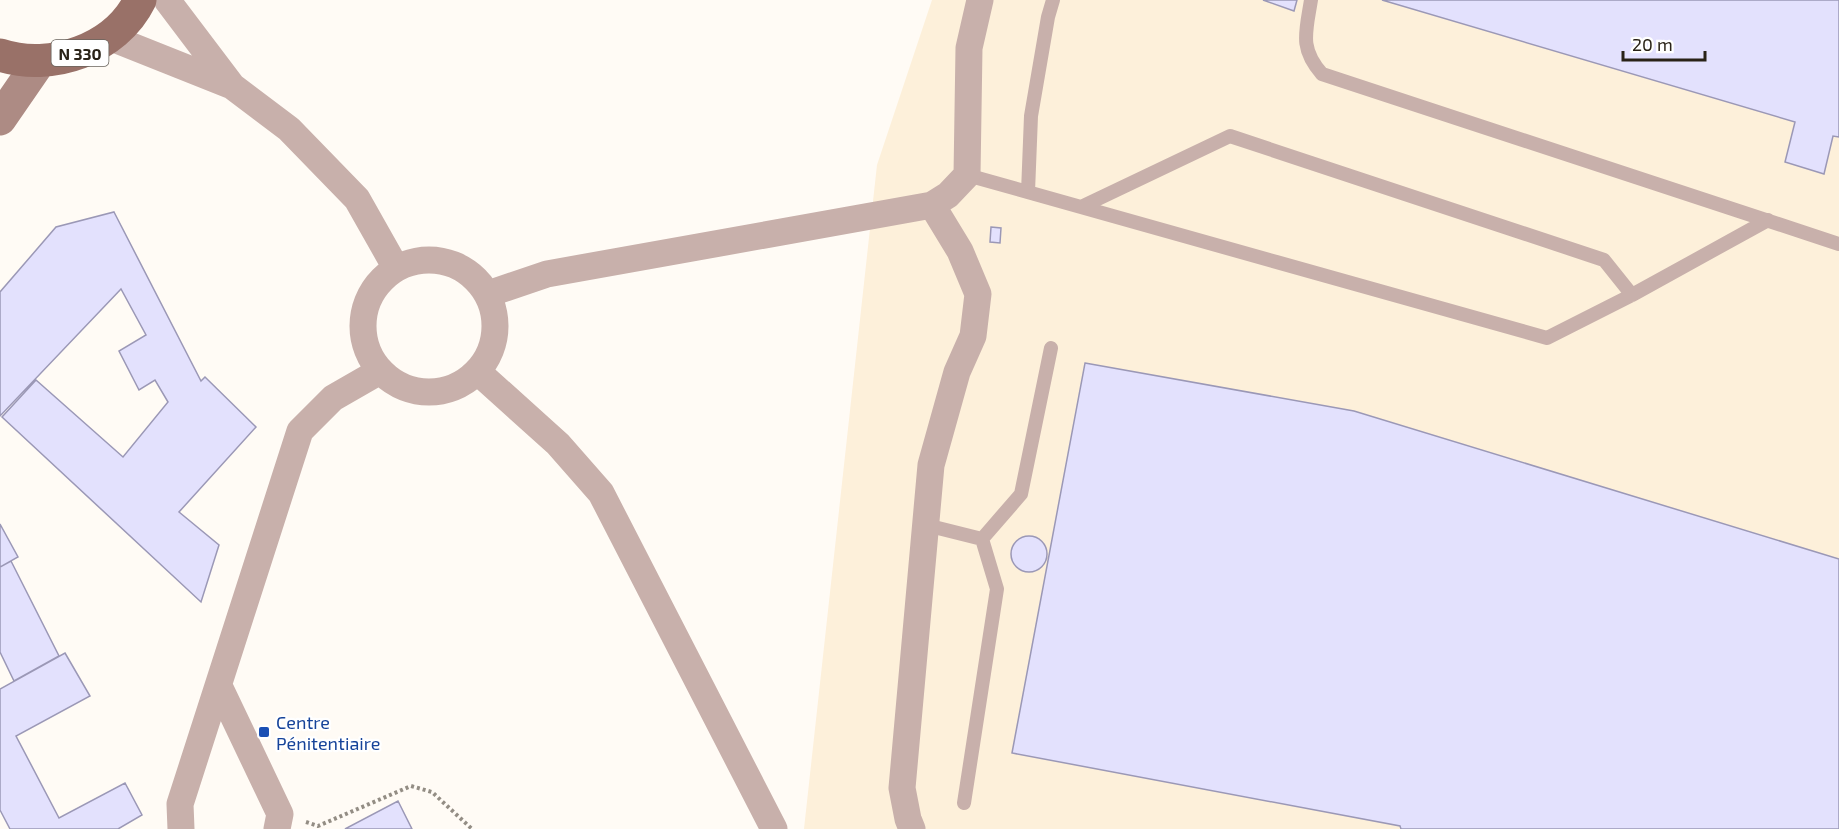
<svg xmlns="http://www.w3.org/2000/svg" width="1839" height="829" font-family="'Exo 2',sans-serif">
<style>
.built{fill:#fdf0da}
.building{fill:#e3e1fd;stroke:#9b98b6;stroke-width:1.5}
.lines{fill:none;stroke-linecap:round;stroke-linejoin:round}
.path{stroke:#938d84;stroke-width:4;stroke-dasharray:3 3;stroke-linecap:butt}
.lane{stroke:#c8b0ab;stroke-width:14}
.street{stroke:#c8b0ab;stroke-width:27}
.secondary{stroke:#ad8b84;stroke-width:33}
.primary{stroke:#997168;stroke-width:33}
.transit-dot{fill:#1a4fb4;stroke:#fff;stroke-width:2}
.labels{text-anchor:middle;dominant-baseline:central;stroke-width:4.5;stroke-linejoin:round;paint-order:stroke}
.shield{fill:#fff;stroke:#69645d;stroke-width:1.5}
.shield-label{font-size:16px;font-weight:bold;fill:#292217}
.transit-label{font-size:18px;fill:#164399;stroke:#fff;text-anchor:start}
</style>
<rect width="100%" height="100%" fill="#fffbf5"/>
<path class="built" d="M932 0H1839V829H804L877 165Z"/>
<path class="building" d="M1263 0H1297L1294 11Z
M1382 0H1839V137L1833 136 1824 174 1785 162 1795 122Z
M114 212 201 381 205 377 256 427 179 512 219 545 201 602 2 417 36 380 123 457 168 402 155 380 139 390 119 351 146 335 121 289 0 416V292L56 227Z
M991 227 1001 228 1000 243 990 242Z
M1085 363 1354 411 1839 559V829H1401L1400 826 1012 753Z
M0 524 18 557 0 567Z
M1011 554a18 18 0 1 1 36 0a18 18 0 1 1-36 0Z
M11 561 59 656 14 681 0 652V567Z
M65 653 90 696 16 736 59 818 125 783 142 815 118 829H10L0 810V689Z
M398 801 412 829H345Z"/>
<g class="lines">
<path class="path" d="M306 822 318 826 411 786 432 792 472 829"/>
<path class="lane" d="M1311 0C1306 32 1299 48 1322 74L1839 244
M967 175 1547 338 1632 295 1768 220
M1028 192 1031 116 1048 17 1053 0
M1081 207 1230 136 1604 260 1632 295
M926 525 982 539 1021 494 1051 348
M964 803 997 589 982 539"/>
<path class="street" d="M167 0 232 86 289 129 357 199 396 268
M109 37 232 86
M363 326a66 66 0 1 1 132 0a66 66 0 1 1-132 0Z
M488 294 547 274 932 205 948 195 967 175 969 48 980 0
M478 372 558 444 601 493 774 829
M219 686 280 814 277 829
M181 829 180 804 300 431 333 398 380 371
M912 829 908 819 902 788 931 465 957 372 973 336 978 294 960 251 932 205"/>
<path class="secondary" d="M0 119 40 61"/>
<path class="primary" d="M0 55C51 72 116 49 140 0"/>
</g>
<rect class="transit-dot" x="258" y="726" width="12" height="12" rx="3"/>
<g class="labels">
<rect class="shield" x="51.5" y="40" width="57" height="26" rx="4.5"/>
<g class="shield-label">
<text x="80" y="53">N 330</text>
</g>
<g class="transit-label">
<text x="276" y="722">Centre<tspan x="276" dy="21">Pénitentiaire</tspan></text>
</g>
</g>
<path d="M1623 51v9h82v-9" fill="none" stroke="#292217" stroke-width="3"/>
<text x="1632" y="51" font-size="18" fill="#292217" stroke="#ffffff" stroke-width="4.5" paint-order="stroke">20 m</text>
</svg>
